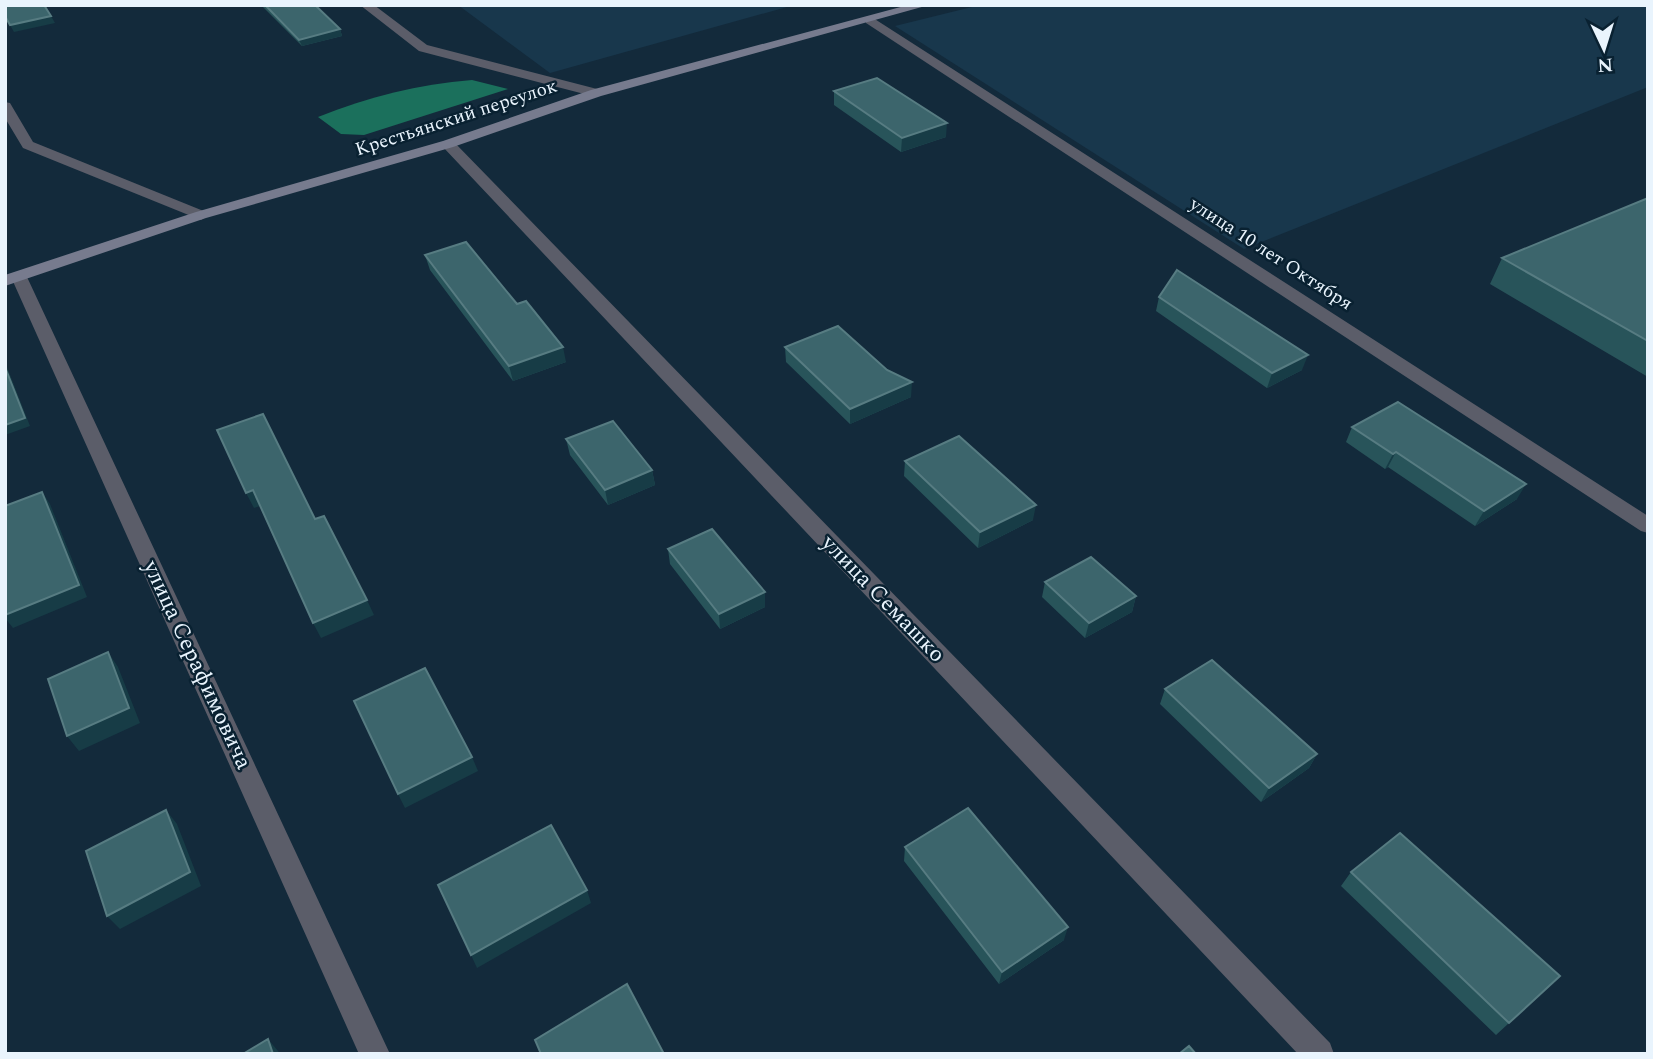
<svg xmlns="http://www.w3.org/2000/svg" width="1653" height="1059" font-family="Spectral,serif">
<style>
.built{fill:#18374c}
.water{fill:#1b705c}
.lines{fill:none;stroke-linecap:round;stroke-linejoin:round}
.street{fill:#5b5d69;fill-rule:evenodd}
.secondary{fill:#777b8e;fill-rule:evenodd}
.wall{fill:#28545a}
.shaded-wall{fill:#173c46}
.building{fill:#3c656c;stroke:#577c82;stroke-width:2}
.labels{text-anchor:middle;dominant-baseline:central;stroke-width:5;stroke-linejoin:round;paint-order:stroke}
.far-street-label{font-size:19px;fill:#e9f4fd;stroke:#092131}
.street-label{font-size:23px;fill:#e9f4fd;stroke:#092131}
</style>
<rect width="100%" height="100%" fill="#132a3b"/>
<path class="built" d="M458 5H794L550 73Z
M980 5H1648V87L1244 249 895 26Z"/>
<path class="water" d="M472 80 508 89 364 135 341 134 318 117C369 97 418 84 472 80Z"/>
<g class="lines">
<path class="street" d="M360 5H374L427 45 601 90 603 93 596 97 419 51Z
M870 16 1648 516V533L1641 531 866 23V17Z
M5 102 10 103 33 142 206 212 209 215 201 220 196 218 23 148 5 118Z
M448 140 453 141 1330 1043 1334 1054H1298L443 147 441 144Z
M19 272 27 277 390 1054H359L11 277Z"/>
<path class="secondary" d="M908 5H929L601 96 453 147 206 218 5 286V275L196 212 443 141 591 90Z"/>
</g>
<path class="wall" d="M261 5H315L340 29 342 36 302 46Z
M834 91 946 137 901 152 834 105Z
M1648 198V377L1490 284 1502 258Z
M425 255 517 304 566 362 513 381 430 270Z
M1159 297 1302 370 1267 388 1156 311Z
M785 347 911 397 850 424 786 362Z
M1352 427 1517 499 1475 526 1388 467 1385 469 1346 442Z
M566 439 652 470 655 485 608 505 570 455Z
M905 461 1033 520 978 548 904 476Z
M668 549 765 607 720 629 670 564Z
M1045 582 1136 596 1132 612 1085 638 1042 597Z
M1165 689 1317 754 1309 768 1261 802 1160 704Z
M905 847 1064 940 999 984 904 861Z
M1351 872 1560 976 1496 1035 1341 886Z"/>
<path class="shaded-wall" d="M51 16 55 23 14 32 10 25Z
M340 29 342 36 302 46 299 40Z
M947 123 946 137 901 152 902 138Z
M563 347 566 362 513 381 509 366Z
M1308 355 1302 370 1267 388 1272 373Z
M5 362 30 426 5 435Z
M912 382 911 397 850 424V409Z
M1396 452 1388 467 1385 469 1393 454Z
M652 470 655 485 608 505 605 490Z
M1526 484 1517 499 1475 526 1484 511Z
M253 490 260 506 254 508 246 493Z
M42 492 50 504 87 597 13 628 5 618V615Z
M1036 505 1033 520 978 548 980 532Z
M765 592V607L720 629 719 614Z
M1136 596 1132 612 1085 638 1089 623Z
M367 600 374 615 321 638 313 623Z
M108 652 118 667 140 723 79 751 67 736Z
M1317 754 1309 768 1261 802 1269 788Z
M472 757 478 771 405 808 398 794Z
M166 810 177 824 201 886 120 929 107 916Z
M587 890 591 903 477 968 471 955Z
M1068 927 1064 940 999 984 1002 972Z
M268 1039 278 1051 280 1054H273Z"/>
<path class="building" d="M5 5H44L51 16 10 25 5 16Z
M265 5H315L340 29 299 40Z
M877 78 947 123 902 138 834 91Z
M1648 198V341L1502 258Z
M466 242 517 304 526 301 563 347 509 366 425 255Z
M1177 270 1308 355 1272 373 1159 297Z
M838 326 887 370 912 382 850 409 785 347Z
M5 367 25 418 5 425Z
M1398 402 1526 484 1484 511 1396 452 1393 454 1352 427Z
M263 414 315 519 324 516 367 600 313 623 253 490 246 493 217 430Z
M613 421 652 470 605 490 566 439Z
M959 436 1036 505 980 532 905 461Z
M42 492 79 585 5 615V506Z
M712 529 765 592 719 614 668 549Z
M1091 557 1136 596 1089 623 1045 582Z
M108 652 129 708 67 736 48 679Z
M1212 660 1317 754 1269 788 1165 689Z
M425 668 472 757 398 794 354 701Z
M968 808 1068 927 1002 972 905 847Z
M166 810 190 872 107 916 86 851Z
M551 825 587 890 471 955 438 885Z
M1400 833 1560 976 1509 1023 1351 872Z
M627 984 664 1054H541L535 1040Z
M268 1039 273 1054H243Z
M1189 1046 1196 1054H1179Z"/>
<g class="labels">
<g class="far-street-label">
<text transform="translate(456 118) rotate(-18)">Крестьянский переулок</text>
<text transform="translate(1271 254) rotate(33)">улица 10 лет Октября</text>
</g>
<g class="street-label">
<text transform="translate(883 599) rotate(46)">улица Семашко</text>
<text transform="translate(197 665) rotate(65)">улица Серафимовича</text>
</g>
</g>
<rect width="1653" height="1059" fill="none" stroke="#e9f4fd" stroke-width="14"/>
<g transform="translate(1604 49) rotate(176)" stroke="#092131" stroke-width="5" paint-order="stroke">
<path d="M0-5L12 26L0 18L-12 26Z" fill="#e9f4fd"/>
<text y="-10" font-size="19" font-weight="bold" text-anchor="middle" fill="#e9f4fd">N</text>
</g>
</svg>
